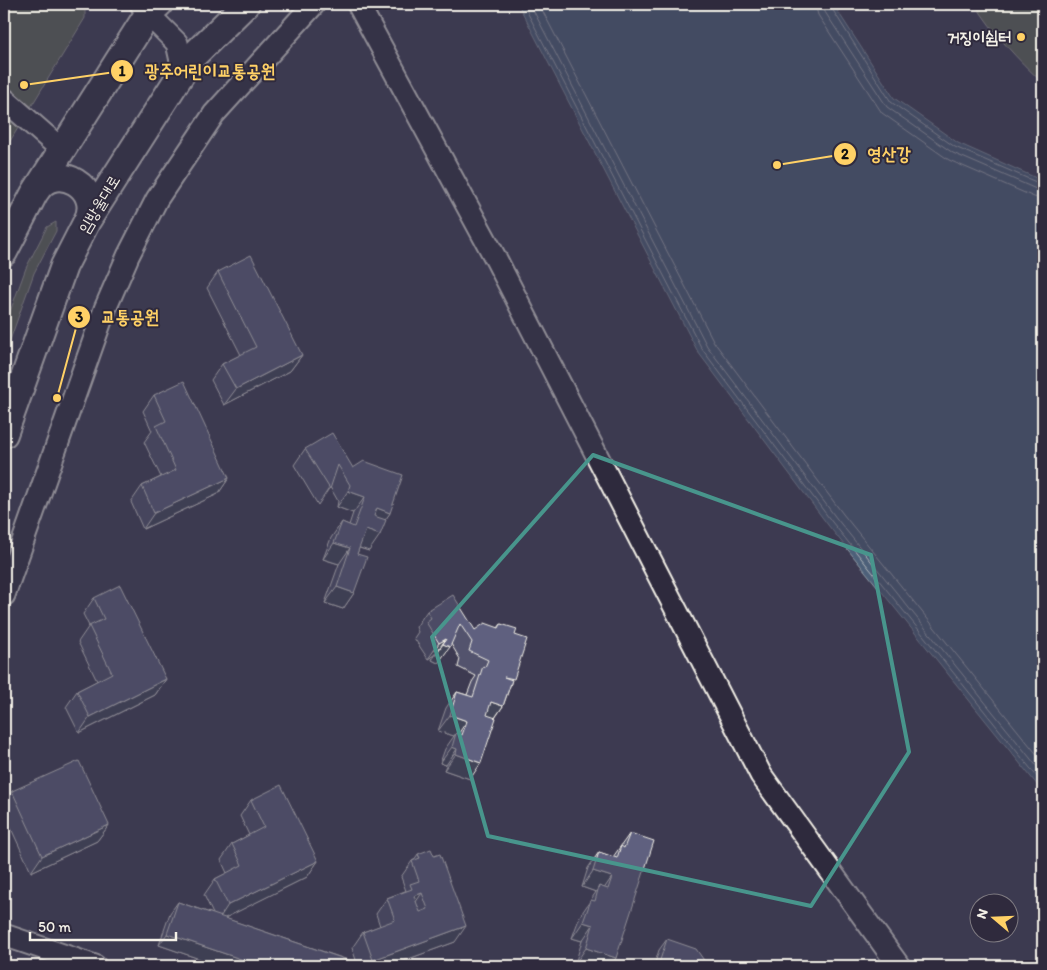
<svg xmlns="http://www.w3.org/2000/svg" width="1047" height="970" font-family="Itim,'Poor Story',sans-serif">
<style>
.green{fill:#636759;stroke:#acaca0}
.water{fill:#4e6179;stroke:#909ba5}
.lines{fill:none;stroke-linecap:round;stroke-linejoin:round}
.shore{stroke:#b2b7bc;stroke-width:1}
.minor-casing{stroke:#f4f1e8;stroke-width:25}
.major-casing{stroke:#f4f1e8;stroke-width:30}
.minor{stroke:#2f2a3d;stroke-width:21}
.major{stroke:#2f2a3d;stroke-width:26}
.wall{fill:#52536d;stroke:#f4f1e8}
.shaded-wall{fill:#424459;stroke:#f4f1e8}
.building{fill:#5f617f;stroke:#f4f1e8;fill-rule:evenodd}
.marked{fill:none;stroke:#48958c;stroke-width:4;stroke-linejoin:round}
.poi-dot{fill:#ffd166;stroke:#2f2a3d;stroke-width:2}
.labels{text-anchor:middle;dominant-baseline:central;stroke-width:4;stroke-linejoin:round;paint-order:stroke}
.poi-label{font-size:16px;font-weight:bold;fill:#f4f1e8;stroke:#2f2a3d;text-anchor:end}
.street-label{font-size:16px;fill:#f4f1e8;stroke:#2f2a3d}
.leader{fill:none;stroke:#ffd166;stroke-width:2}
.callout-dot{fill:#ffd166;stroke:#2f2a3d;stroke-width:2}
.mark-label{font-size:15px;text-anchor:middle;font-weight:bold;fill:#111}
.callout-label{font-size:18px;text-anchor:middle;font-weight:bold;fill:#ffd166;stroke:#2f2a3d;stroke-width:4;stroke-linejoin:round;paint-order:stroke}
</style>
<rect width="100%" height="100%" fill="#3d3a51"/>
<filter id="ink" filterUnits="userSpaceOnUse"><feTurbulence type="fractalNoise" baseFrequency=".02" numOctaves="2"/><feDisplacementMap in="SourceGraphic" scale="10" xChannelSelector="R" yChannelSelector="G"/><feConvolveMatrix kernelMatrix="1 2 1 2 8 2 1 2 1" color-interpolation-filters="sRGB"/></filter>
<g filter="url(#ink)">
<path class="green" d="M4 4H85V18L4 151Z
M975 4H1043V83C1017 59 994 34 975 4Z
M56 222V231L34 273 4 357V328L26 268 47 227Z"/>
<path class="water" d="M518 4H833L894 98 958 143 1043 181V792L828 525 698 352Z"/>
<g class="lines">
<path class="shore" d="M523 4 702 349 832 522 1043 784
M530 4 707 346 837 519 1043 774
M539 4 714 342 843 514 1043 762
M815 4 818 15 882 113 949 160 1034 197 1043 199
M823 4 825 12 887 107 953 153 1043 192
M829 4 891 102 955 147 1043 185"/>
<defs>
<path id="minor" d="M141 4 148 14 177 43 183 70
M358 4 497 261 761 775 899 966
M4 99 62 150
M4 595 105 309 128 256 157 199 214 114 314 4
M4 935 95 966"/>
<path id="major" d="M36 191C56 159 104 189 87 221
M4 252 34 194 148 14 159 4
M4 434 64 266 87 221 192 57 246 4"/>
</defs>
<use href="#minor" class="minor-casing"/>
<use href="#major" class="major-casing"/>
<use href="#minor" class="minor"/>
<use href="#major" class="major"/>
</g>
<path class="wall" d="M218 272 302 355 290 371 224 405 211 380 222 364 241 355 207 288Z
M154 395 229 478 218 494 143 529 131 502 142 486 161 477 144 442 152 431 143 411Z
M305 449 353 468 390 513 385 520 369 551 359 548 357 554 354 593 343 609 325 603 339 564 323 559 331 538 342 522 349 525 353 513 337 507 338 501 330 487 318 505 294 465Z
M94 598 166 679 155 695 79 733 66 707 77 691 97 681 78 642 89 626 83 614Z
M427 611 475 630 498 628 501 624 515 635 511 683 503 706 495 718 470 779 444 770 446 765 440 763 445 749 454 736 438 731 446 708 457 692 467 695 472 682 476 676 458 667 460 659 451 644 438 663 432 660 434 655 428 659 414 638 418 632 416 627Z
M12 791 109 825 97 841 31 872 4 813V804Z
M251 800 318 861 307 877 224 918 357 963 352 948 363 932 380 926 376 914 387 898 405 891H406L401 877 412 861 414 860 418 854 455 942 389 966H220L159 945 170 913 178 902 213 914 204 895 215 879 227 873 221 860 232 844 249 835 240 816Z
M630 833 616 958 610 966H582L575 964 582 941 572 938 580 916 596 892 582 887 588 868 599 852 613 857Z
M667 939 708 966H654L659 950Z"/>
<path class="shaded-wall" d="M302 355 290 371 224 405 236 389Z
M229 478 218 494 143 529 154 513Z
M348 491 365 497 353 513 337 507Z
M377 508 390 513 379 529 366 524Z
M366 530 380 535 369 551 354 546Z
M334 543 350 548 339 564 323 559Z
M337 587 354 593 343 609 325 603Z
M446 639 434 655 428 659 439 643Z
M443 644 450 647 438 663 432 660Z
M166 679 155 695 79 733 90 717Z
M491 702 503 706 492 722 480 718Z
M450 715 467 721 456 737V733L454 736 438 731Z
M452 747 457 749 446 765 440 763Z
M456 754 481 763 470 779 444 770Z
M109 825 97 841 31 872 42 856Z
M318 861 307 877 217 922 228 905Z
M593 871 612 877 601 893 599 886 596 892 582 887Z
M422 893 411 909 414 896Z
M583 922 593 925 582 941 572 938Z
M466 926 455 942 389 966H369L373 960Z
M167 934 261 966H220L159 945Z
M586 948 616 958 610 966H582L575 964Z"/>
<path class="building" d="M251 255 302 355 236 389 222 364 256 347 218 272Z
M184 381 229 478 154 513 142 486 176 470 156 426 166 421 154 395Z
M332 433 353 468 364 461 403 475 390 513 377 508 374 516 386 520 380 535 366 530 357 554 367 557 354 593 337 587 350 548 334 543 342 522 354 527 365 497 348 491 350 485 338 465 330 489 305 449Z
M120 585 166 679 90 717 77 691 112 673 89 626 104 619 94 598Z
M453 595 475 630 485 623 499 628 501 624 517 629 515 635 527 639 514 679 504 677 512 680 503 706 491 702 487 715 496 718 481 763 456 754 457 749 452 747 456 733 462 735 467 721 450 715 457 692 473 697 483 666 485 667 488 660 469 651 472 642 460 624 450 647 443 644 446 639 439 643 426 622 431 618 427 611Z
M79 761 109 825 42 856 12 791Z
M281 785 318 861 228 905 215 879 242 865 232 844 264 827 251 800Z
M630 833 654 841 616 958 586 948 593 925 583 922 591 900 595 901 599 886 608 889 612 877 593 871 599 852 617 858 621 846 624 848Z
M431 849 434 856 440 854 466 926 373 960 363 932 395 920 387 898 412 889 410 884 419 881 412 861 420 858 418 854ZM422 893 428 909 420 912 414 896Z
M178 902 365 966H261L167 934Z
M667 939 696 949 708 966H658Z
M596 962 598 966H585Z"/>
</g>
<path d="M0 0H1047V970H0ZM593 455 871 555 909 752 811 906 488 836 432 637Z" fill="#3d3a51" fill-opacity=".55" fill-rule="evenodd"/>
<path class="marked" d="M593 455 871 555 909 752 811 906 488 836 432 637Z"/>
<circle class="poi-dot" cx="1021" cy="37" r="5"/>
<g class="labels">
<g class="poi-label">
<text x="1011" y="37">거징이쉼터</text>
</g>
<g class="street-label">
<text transform="translate(99 204) rotate(-59)">임방울대로</text>
</g>
</g>
<path class="leader" d="M24 85L122 71M777 165L845 154M57 398L79 317"/>
<g class="callout-dot">
<circle cx="24" cy="85" r="5"/>
<circle cx="777" cy="165" r="5"/>
<circle cx="57" cy="398" r="5"/>
<circle cx="122" cy="71" r="12"/>
<circle cx="845" cy="154" r="12"/>
<circle cx="79" cy="317" r="12"/>
</g>
<g class="mark-label">
<text x="122" y="76">1</text>
<text x="845" y="159">2</text>
<text x="79" y="322">3</text>
</g>
<g class="callout-label">
<text x="210" y="77">광주어린이교통공원</text>
<text x="889" y="160">영산강</text>
<text x="130" y="323">교통공원</text>
</g>
<rect width="1047" height="970" fill="none" stroke="#2f2a3d" stroke-width="20"/>
<rect x="10" y="10" width="1027" height="950" fill="none" stroke="#f4f1e8" stroke-width="2" filter="url(#ink)"/>
<g transform="translate(994 918) rotate(289)"><circle r="24" fill="#2f2a3d" stroke="#7e7a81"/>
<path d="M0-4L9 19L0 12L-9 19Z" fill="#ffd166"/>
<text y="-8" font-size="14" font-weight="bold" text-anchor="middle" fill="#f4f1e8">N</text>
</g>
<path d="M30 932v8h146v-8" fill="none" stroke="#f4f1e8" stroke-width="2.5"/>
<text x="38" y="932" font-size="15" fill="#f4f1e8" stroke="#2f2a3d" stroke-width="4" paint-order="stroke">50 m</text>
</svg>
